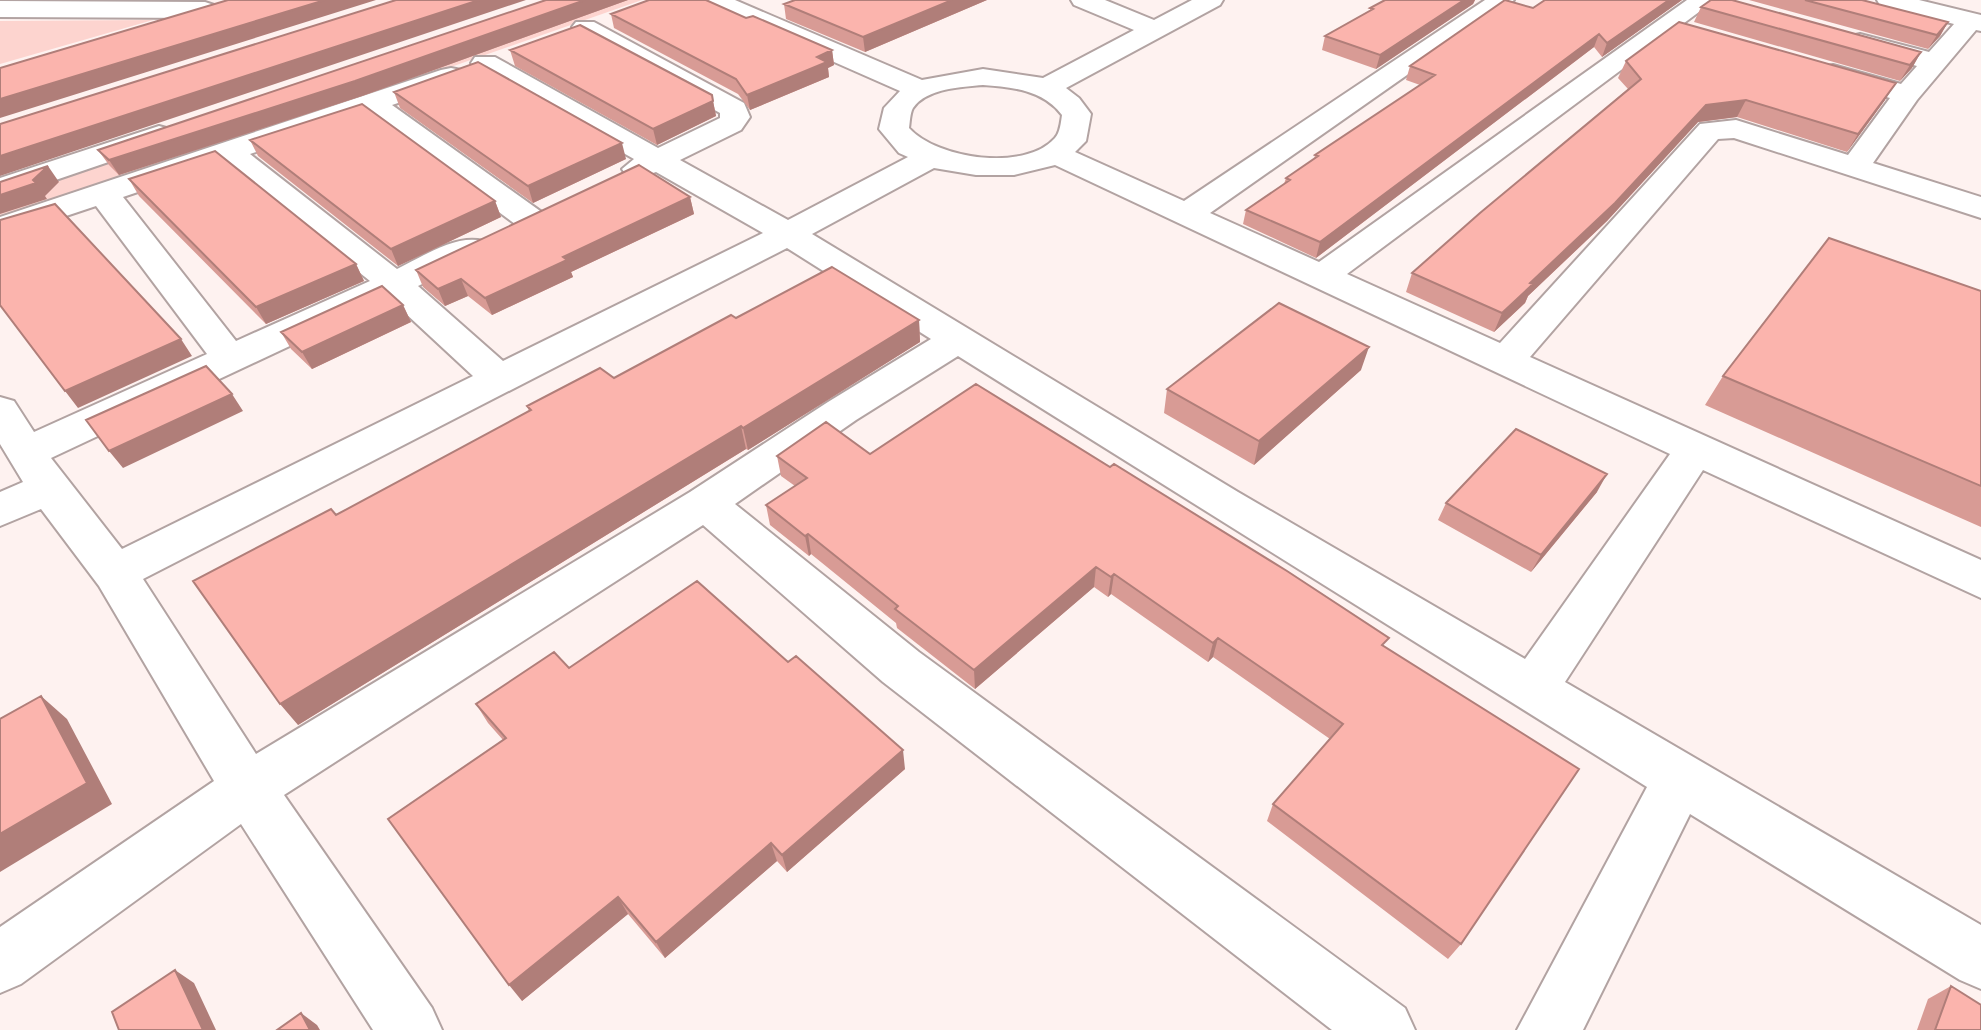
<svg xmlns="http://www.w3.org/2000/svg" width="1981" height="1030" font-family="Inter,sans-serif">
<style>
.green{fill:#fdd4cf}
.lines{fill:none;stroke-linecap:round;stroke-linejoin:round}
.minor-casing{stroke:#b2a3a2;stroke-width:4}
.minor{fill:#fff;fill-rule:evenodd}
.wall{fill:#d89b95}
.shaded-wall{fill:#b07e79}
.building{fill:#fbb4ad;stroke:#b07e79;stroke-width:2}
</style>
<rect width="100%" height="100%" fill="#fef2f0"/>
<path class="green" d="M578 0H642L0 225V196Z
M153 20 0 64V21Z"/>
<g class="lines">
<defs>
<path id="minor" d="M702 0H735L922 80 983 69 1043 78 1134 30 1074 5 1071 0H1105L1154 20 1192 0H1223L1220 5 1066 88 1079 98 1091 114 1086 141 1075 152 1184 201 1485 0H1514L1210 213 1319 262 1687 0H1715L1347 274 1500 343 1700 124 1736 120 1848 155 1890 98 1823 79 1819 73 1823 67 1833 65 1901 84 1917 66 1851 48 1847 42 1851 36 1860 34 1929 52 1954 24 1880 5 1877 0H1919L1981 15V31L1976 30 1917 100 1873 163 1981 197V218L1734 138 1718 139 1530 357 1981 560V598L1703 470 1565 682 1981 925V989L1960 980 1690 814 1583 1030H1517L1647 787 958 356 856 420 735 504 919 652 1405 1008 1415 1030H1332L883 682 703 525 284 795 432 1008 442 1030H373L241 824 21 984 0 993V927L214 781 99 586 41 509 0 526V492L23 482 0 444V397L14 401 34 432 207 354 96 206 0 238V217L441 70 451 68 461 70 465 76 461 82 392 105 543 213 547 220 543 227 531 230 519 227 367 114 250 154 397 269C422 257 455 234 483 241L488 248 483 255 418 286 503 361 763 233 656 172 638 178 627 176 622 169 634 159 475 69 471 63 475 57H495L658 148 720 118V113L576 32 572 27 576 22H594L744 103 750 117 741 130 680 160 788 220 908 157 899 153 879 129 884 108 900 91 705 5ZM983 85C1012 87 1043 90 1062 115 1061 122 1060 133 1055 138 1025 172 937 159 909 128 910 122 910 113 913 108 927 88 962 87 983 85ZM224 163 370 281 236 341 123 197ZM1055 165 1670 454 1525 659 1238 492 812 234 934 168 976 175H1014ZM787 248 931 339 828 402 690 492 256 754 143 579ZM390 299 473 376 122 549 51 458Z
M0 1 205 2 214 5 218 10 214 15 205 18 0 17Z
M159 126 170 129 174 135 170 141 0 199V178Z"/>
</defs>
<use href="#minor" class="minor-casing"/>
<use href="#minor" class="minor"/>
</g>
<path class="wall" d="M547 0H628L362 96 119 175 109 165 98 150Z
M795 0H987L865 52 786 19 784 4Z
M1385 0H1475L1473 4 1376 69 1322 50 1325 36 1370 11V8Z
M1545 0H1682L1602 57 1594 47 1316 258 1243 224 1246 210 1284 184 1286 178 1314 160 1315 155 1420 85 1406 80 1410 66 1533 8Z
M1749 0H1862L1948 22 1940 36 1928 49Z
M1701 7 1921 52 1912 68 1900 81 1694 22Z
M611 14 746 18 832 50 834 65 828 68 829 77 750 110 738 94 614 28Z
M510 50 713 101 716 116 657 145 515 66Z
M1626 61 1885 100 1847 152 1737 117 1698 122 1607 221 1528 296 1525 303 1494 332 1406 292 1412 273 1628 89 1618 78Z
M394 92 626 159 533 203 400 108Z
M250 140 495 201 501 217 398 266 258 156Z
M129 179 356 264 364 281 266 324 139 196Z
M690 197 694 214 571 272 573 277 492 315 468 296 445 306 423 287 416 270Z
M1981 291V527L1705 405 1723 376Z
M403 305 411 322 312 369 291 349 281 332Z
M736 318 919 320 920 342 748 450 746 449 298 725 336 515 529 411 527 406 614 378Z
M1361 370 1254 465 1164 413 1167 389Z
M870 454 1385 647 1461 944 1448 959 1267 821 1273 804 1330 739 1213 657 1208 662 1111 594 1108 597 1094 587 975 689 897 628 896 623 811 554 809 556 770 525 766 505 795 486 781 476 777 456Z
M1597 492 1531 572 1438 520 1446 503Z
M569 668 905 769 787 872 777 861 665 958 628 914 522 1001 503 740 488 723 476 704Z
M1951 986 1981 1030H1917L1928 999Z"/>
<path class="shaded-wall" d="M325 0H376L0 118V99Z
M479 0H526L0 176V156Z
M585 0H628L362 96 119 175 109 160Z
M952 0H987L865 52 863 37Z
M1464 0H1475L1473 4 1376 69 1380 55Z
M1669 0H1682L1602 57 1607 43Z
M1948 22 1940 36 1928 49 1937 35Z
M1599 34 1594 47 1316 258 1320 242Z
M832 50 834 65 828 68 829 77 750 110 747 95 817 57Z
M1921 52 1912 68 1900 81 1910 65Z
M1896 83 1885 100 1847 152 1858 134Z
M1746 100 1737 117 1698 122 1607 221 1528 296 1525 303 1494 332 1502 313 1530 283 1706 105Z
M713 101 716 116 657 145 653 129Z
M622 143 626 159 533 203 528 186Z
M48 166 59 182 45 196 47 199 0 214V195L33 180Z
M690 197 694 214 571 272 573 277 492 315 485 298 563 257Z
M495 201 501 217 398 266 391 249Z
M356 264 364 281 266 324 256 307Z
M461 279 468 296 445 306 438 289Z
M403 305 411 322 312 369 302 352Z
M919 320 920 342 748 450 743 428Z
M181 339 192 356 78 408 65 391Z
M1369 347 1361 370 1254 465 1259 441Z
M232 394 243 411 123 468 109 451Z
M741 426 746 449 298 725 280 704Z
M1607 474 1597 492 1531 572 1541 555Z
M808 534 811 554 809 556 805 536Z
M1096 567 1094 587 975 689 974 670Z
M1114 574 1111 594 1108 597 1111 577Z
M1218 638 1213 657 1208 662 1213 643Z
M41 696 67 719 112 804 0 872V834Z
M903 750 905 769 787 872 782 855Z
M771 843 777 861 665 958 656 942Z
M618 897 628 914 522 1001 509 985Z
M175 970 194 983 216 1030H203Z
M301 1013 317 1025 320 1030H310Z"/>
<path class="building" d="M228 0H325L0 99V68Z
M396 0H479L0 156V124Z
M546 0H585L355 81 109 160 98 150Z
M649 0H706L746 18 753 16 832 50 817 57 827 62 747 95 736 79 611 14Z
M795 0H952L863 37 784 4Z
M1385 0H1464L1380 55 1325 36 1373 9 1370 8Z
M1505 0 1533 8 1545 0H1669L1607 43 1599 34 1320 242 1246 210 1290 180 1286 178 1318 156 1315 155 1435 75 1410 66Z
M1711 0H1732L1921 52 1910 65 1701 7Z
M1805 0H1862L1948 22 1937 35Z
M1679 22 1896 83 1858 134 1746 100 1706 105 1615 203 1530 283 1533 284 1502 313 1412 273 1480 213 1641 79 1626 61Z
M580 25 712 95 713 101 653 129 510 50Z
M478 62 622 143 528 186 394 92Z
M362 104 495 201 391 249 250 140Z
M215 151 356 264 256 307 129 179Z
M639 165 690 197 563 257 567 260 485 298 461 279 438 289 416 270Z
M48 166 33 180 36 183 0 195V182Z
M55 204 181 339 65 391 0 305V220Z
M1829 238 1981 291V486L1723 376Z
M832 267 919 320 743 428 741 426 280 704 193 581 331 509 336 515 531 410 527 406 600 368 614 378 731 315 736 318Z
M382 286 403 305 302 352 281 332Z
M1279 303 1369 347 1259 441 1167 389Z
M206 366 232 394 109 451 86 420Z
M976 384 1110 467 1114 464 1287 571 1389 638 1382 645 1579 769 1461 944 1273 804 1343 724 1218 638 1213 643 1114 574 1111 577 1096 567 974 670 895 609 898 606 808 534 805 536 766 505 807 478 777 456 826 422 870 454Z
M1516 429 1607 474 1541 555 1446 503Z
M697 581 788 662 796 656 903 750 782 855 771 843 656 942 618 897 509 985 388 819 506 738 476 704 554 652 569 668Z
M41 696 87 783 0 834V719Z
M175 970 203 1030H119L112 1012Z
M1951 986 1981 1005V1030H1935Z
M301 1013 310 1030H277Z"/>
</svg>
